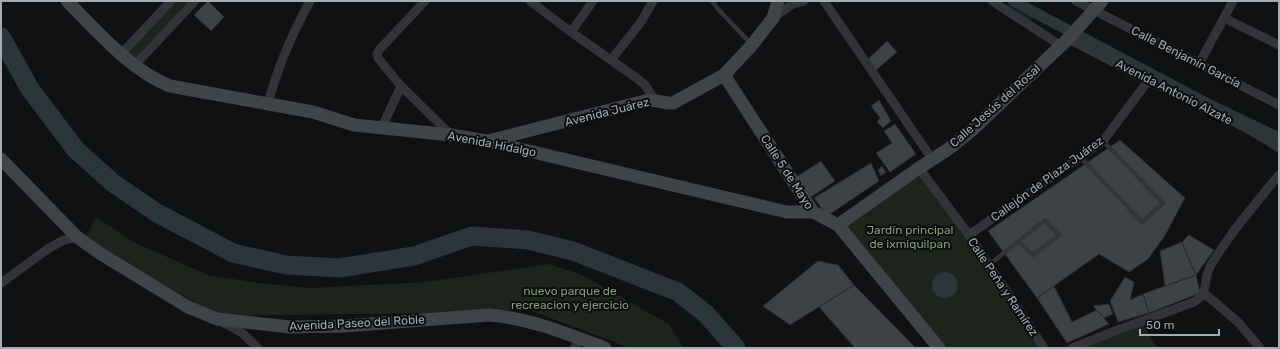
<svg xmlns="http://www.w3.org/2000/svg" width="1280" height="349" font-family="Rubik,sans-serif">
<style>
.green{fill:#1d241d}
.water{fill:#2a363a}
.lines{fill:none;stroke-linecap:round;stroke-linejoin:round}
.canal{stroke:#2a363a;stroke-width:11}
.river{stroke:#2a363a;stroke-width:19}
.building{fill:#3f4245;stroke:#2a2b2e}
.lane{stroke:#323437;stroke-width:4.5}
.street{stroke:#323437;stroke-width:9}
.secondary{stroke:#404347;stroke-width:13}
.labels{text-anchor:middle;dominant-baseline:central;stroke-width:4;stroke-linejoin:round;paint-order:stroke}
.street-label{font-size:12px;fill:#a2abb3;stroke:#0c0c0d}
.park-label{font-size:12px;fill:#7f9e79;stroke:#0c0c0d}
</style>
<rect width="100%" height="100%" fill="#101112"/>
<path class="green" d="M171 1H195L134 66 121 54Z
M1000 1 1033 18 1030 21Z
M919 168 1044 348H939L838 226Z
M96 217 135 243 208 275 258 283 311 288 425 282 549 264 580 274 669 324 683 348H630L529 310 427 313 219 316 84 239Z
M1141 321 1157 348H1077Z"/>
<path class="water" d="M932 285a13 13 0 1 1 26 0a13 13 0 1 1-26 0Z"/>
<g class="lines">
<path class="canal" d="M1013 1 1212 106 1279 138"/>
<path class="river" d="M1 37 30 89 76 150 113 183 157 213 233 253 286 265 339 268 414 256 472 236 528 240 573 251 678 292 706 314 736 348"/>
</g>
<path class="building" d="M208 1 224 17 211 31 194 15Z
M887 41 897 52 875 71 866 61Z
M879 100 891 121 883 128 877 122 880 118 871 106Z
M895 124 916 154 890 172 876 153 892 143 884 131Z
M1120 140 1185 198 1164 237 1148 259 1129 272 1099 254 1037 298 988 231Z
M821 161 835 181 811 197 796 177Z
M871 163 879 181 827 216 814 198Z
M882 166 886 172 881 176 878 170Z
M1189 235 1214 250 1196 275 1182 242Z
M1182 242 1196 275 1165 286 1160 251Z
M818 261 838 265 854 285 790 325 763 306Z
M1196 275 1200 293 1149 313 1143 294Z
M1125 277 1134 282 1130 300 1143 294 1149 313 1118 322 1110 301Z
M854 285 916 348H855L819 307Z
M1054 286 1072 322 1097 310 1109 324 1067 343 1037 298Z
M1109 304 1113 314 1104 318 1093 306Z"/>
<g class="lines">
<path class="lane" d="M712 1 718 9 751 44
M1080 157 1142 222 1163 203 1103 141
M989 265 1045 220 1059 235 1033 255 1019 242"/>
<path class="street" d="M425 1 379 50 377 54 378 58 401 86 451 135
M530 1 571 32 638 79 645 85 655 100
M824 1 932 159
M992 1 1060 45
M1076 1 1279 105
M773 18 791 5 804 1
M1224 18 1279 45
M571 32 593 1
M1068 39C1095 52 1121 67 1149 81 1193 103 1238 121 1279 148
M121 54 171 1
M611 60 641 22 653 1
M1199 64 1233 1
M134 66 195 1
M268 104C277 68 292 34 310 1
M382 127 401 86
M919 168 969 235 1044 348
M969 235 1103 141 1148 81
M1 283 49 248 64 240 77 237
M1204 293 1238 322 1260 348
M222 322 241 332 258 348
M574 348 580 338
M1072 348 1115 331 1194 302C1210 292 1202 280 1211 265 1217 254 1226 243 1233 232 1248 213 1263 194 1279 175"/>
<path class="secondary" d="M67 1C97 31 130 70 170 86L313 112 354 125 451 135 486 141 787 212H813
M724 75 813 212 838 225 939 348
M488 141 649 100C658 100 665 104 673 103L724 75 752 45 773 18 778 1
M1 159 77 237 101 254 188 307 217 319 290 327 344 326 489 315C529 318 568 334 605 348
M838 225 919 168 947 150 970 132 1068 39 1102 1"/>
</g>
<g class="labels">
<g class="street-label">
<text transform="translate(1186 57) rotate(27)">Calle Benjamín García</text>
<text transform="translate(1174 92) rotate(27)">Avenida Antonio Alzate</text>
<text transform="translate(995 106) rotate(-42)">Calle Jesús del Rosal</text>
<text transform="translate(607 112) rotate(-14)">Avenida Juárez</text>
<text transform="translate(492 144) rotate(11)">Avenida Hidalgo</text>
<text transform="translate(787 172) rotate(57)">Calle 5 de Mayo</text>
<text transform="translate(1047 179) rotate(-36)">Callejón de Plaza Juárez</text>
<text transform="translate(1003 287) rotate(56)">Calle Peña y Ramírez</text>
<text transform="translate(357 323) rotate(-3)">Avenida Paseo del Roble</text>
</g>
<g class="park-label">
<text x="910" y="230">Jardín principal<tspan x="910" dy="14">de ixmiquilpan</tspan></text>
<text x="570" y="291">nuevo parque de<tspan x="570" dy="14">recreacion y ejercicio</tspan></text>
</g>
</g>
<rect width="1280" height="349" fill="none" stroke="#a2abb3" stroke-width="4"/>
<path d="M1140 329v6h79v-6" fill="none" stroke="#a2abb3" stroke-width="2"/>
<text x="1146" y="329" font-size="12" fill="#a2abb3" stroke="#0c0c0d" stroke-width="3" paint-order="stroke">50 m</text>
</svg>
